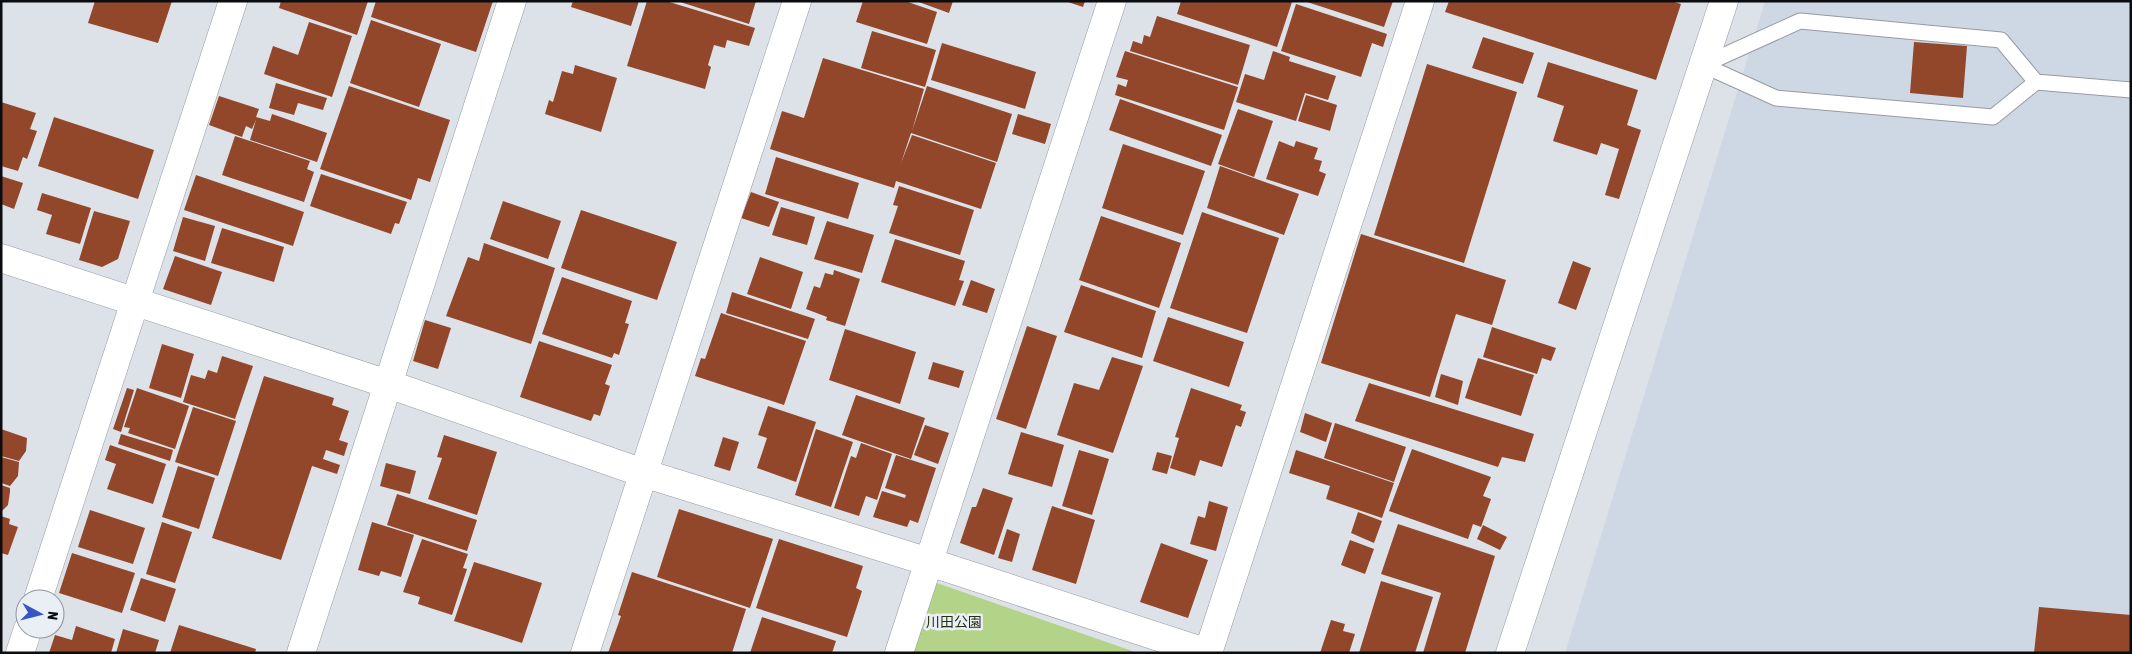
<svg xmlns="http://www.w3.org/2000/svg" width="2132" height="654" font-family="'Asap Condensed','Noto Sans JP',sans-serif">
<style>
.built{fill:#ced8e5}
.green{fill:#b3d388}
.building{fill:#92472a}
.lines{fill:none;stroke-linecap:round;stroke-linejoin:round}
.service-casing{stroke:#969ba1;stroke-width:17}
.minor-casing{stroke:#969ba1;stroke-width:29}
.tertiary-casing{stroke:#969ba1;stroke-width:29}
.service{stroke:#fff;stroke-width:15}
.minor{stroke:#fff;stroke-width:28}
.tertiary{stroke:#fff;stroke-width:28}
.labels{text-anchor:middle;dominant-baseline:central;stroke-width:5;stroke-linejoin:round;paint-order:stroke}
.park-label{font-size:14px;fill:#24300f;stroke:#eaeff6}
</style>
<rect width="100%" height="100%" fill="#dde2e9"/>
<path class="built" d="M1765 1H2131V653H1565Z"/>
<path class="green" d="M934 582 1138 653H910Z"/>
<path class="building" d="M95 1H172L158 43 88 23Z
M281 1H368L357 35 279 8Z
M376 1H493L476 52 371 17Z
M573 1H639L631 26 571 7Z
M647 1H666L755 28 749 46 727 40 725 48 714 45 708 65 711 67 705 89 627 66Z
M677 1H756L749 24Z
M863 1H905L937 12 927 44 856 22Z
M916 1H953L949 13Z
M1065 1H1085L1083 7Z
M1181 1H1288L1292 2 1277 47 1177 14Z
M1304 1H1393L1384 27Z
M1449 1H1671L1681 4 1656 80 1445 12Z
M1296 4 1387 34 1383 47 1372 43 1361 77 1281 51Z
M1157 16 1250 45 1238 85 1130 51 1133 41 1142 44 1144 35 1150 37Z
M371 20 441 44 419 107 350 83Z
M309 22 352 36 332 97 264 74 273 46 298 55Z
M872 31 936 50 925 87 861 68Z
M1483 37 1534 53 1523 84 1472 68Z
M1914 42 1967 46 1963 98 1910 93Z
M942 43 1036 72 1025 109 931 80Z
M1125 51 1238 87 1224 130 1115 95 1118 84 1126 87 1128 80 1116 77Z
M1273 51 1290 57 1289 61 1336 76 1328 100 1305 93 1296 121 1236 102 1245 74 1264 80Z
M823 58 924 89 912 131 927 86 1012 114 997 162 911 133 901 163 912 135 996 163 981 209 896 181 894 188 770 149 782 111 804 118Z
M1548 62 1638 90 1627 125 1641 130 1619 199 1605 195 1619 149 1601 143 1597 155 1553 141 1564 106 1537 97Z
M1427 64 1517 92 1464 263 1374 235Z
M575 65 617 78 601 132 545 114 549 100 553 102 562 71 573 74Z
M276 83 327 98 323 110 298 103 294 115 269 108Z
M349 86 450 120 430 182 418 178 411 200 320 169Z
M1306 95 1337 105 1330 131 1298 121Z
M219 96 259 109 256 117 270 121 272 114 327 133 317 162 250 140 256 120 252 129 246 126 242 137 209 125Z
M1120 99 1222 135 1211 166 1109 130Z
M1 102 36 113 30 129 37 131 27 159 23 157 18 171 1 166Z
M1238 109 1273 121 1254 177 1218 164Z
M1018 114 1051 124 1045 144 1012 134Z
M54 117 154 150 138 199 38 166Z
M235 136 310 161 307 169 314 172 304 202 222 175Z
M1279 141 1294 147 1296 141 1318 148 1314 159 1322 161 1319 171 1326 174 1318 196 1266 179Z
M1123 144 1205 171 1183 235 1102 208Z
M776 157 859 183 848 219 765 194Z
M1220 166 1299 194 1284 235 1207 208Z
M321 174 407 202 399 224 395 223 391 234 310 206Z
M196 175 304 212 293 246 184 210Z
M1 176 23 183 14 209 1 204Z
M899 186 974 210 960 255 889 233 898 206 893 205Z
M751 192 779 202 769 227 741 218Z
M42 193 91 208 80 244 46 234 52 215 37 210Z
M503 201 561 221 548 259 490 239Z
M781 207 815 217 807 245 772 235Z
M581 210 677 242 657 300 561 268Z
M94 211 130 221 118 259 102 267 79 260Z
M1202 212 1279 238 1247 333 1170 308Z
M1101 216 1181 243 1159 308 1079 280Z
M183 217 215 226 205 261 173 251Z
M827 221 874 235 862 273 814 259Z
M222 228 284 247 274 282 211 263Z
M1361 234 1506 280 1492 325 1456 314 1430 397 1321 363Z
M895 239 965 261 959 280 964 281 955 306 881 282Z
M484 243 555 268 531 344 446 316 468 257 479 261Z
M175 256 222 272 211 305 163 289Z
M760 257 803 272 791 309 747 294Z
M1573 261 1591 268 1576 310 1558 303Z
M834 270 860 279 845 326 826 320 827 317 806 309 814 286 820 288 825 273 833 275Z
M562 277 632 301 625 323 629 324 619 355 614 353 612 358 542 334Z
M971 280 995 289 987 313 962 305Z
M1081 285 1156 311 1142 358 1064 332Z
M732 292 815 319 808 339 726 313Z
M721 313 806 341 784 405 695 376 701 358 705 359Z
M1168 317 1244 342 1229 387 1153 361Z
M425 320 451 328 438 369 413 361Z
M1027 326 1057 336 1026 429 996 419Z
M1492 327 1556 348 1551 361 1542 358 1537 374 1483 357Z
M845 329 916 352 900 404 829 380Z
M539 341 612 365 605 384 610 386 600 416 594 414 591 421 520 397Z
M162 344 194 354 181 398 149 388Z
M222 356 253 366 235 419 183 402 191 375 205 379 208 370 217 373Z
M1112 357 1143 366 1113 453 1057 435 1074 383 1099 390Z
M1478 358 1534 375 1521 416 1465 398Z
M933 362 964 371 959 388 928 379Z
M1441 374 1463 381 1458 405 1435 397Z
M264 376 334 398 332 405 349 411 339 440 348 443 344 456 326 450 323 459 340 465 337 474 312 466 281 560 212 538Z
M1369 383 1534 434 1525 462 1502 457 1498 467 1355 421Z
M127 388 134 390 121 432 113 429Z
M137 388 189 406 175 449 128 433 130 428 124 427Z
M1191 388 1242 405 1240 410 1246 412 1241 427 1236 425 1222 467 1200 460 1195 476 1170 468 1179 438 1175 437Z
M856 395 925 418 911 459 842 435Z
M768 406 816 422 796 482 757 468 767 438 758 435Z
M193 407 236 421 218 476 175 462Z
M1305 413 1332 423 1326 442 1300 432Z
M1335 423 1406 447 1394 482 1324 458Z
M925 425 949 433 938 464 914 455Z
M1 429 27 438 26 451 19 461 1 456Z
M816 429 853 442 831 507 795 495Z
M1021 432 1064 445 1052 487 1008 474Z
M121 434 173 450 170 461 118 444Z
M444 435 497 452 477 515 428 499 442 458 437 457Z
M723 437 739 442 730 471 714 466Z
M861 443 892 454 877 500 866 496 859 516 834 508 851 456 856 458Z
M110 445 166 464 153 504 107 489 116 464 105 460Z
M1412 449 1491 477 1483 496 1491 499 1481 527 1473 524 1468 539 1389 511Z
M1079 450 1109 459 1092 515 1062 506Z
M1296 450 1394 483 1382 518 1326 499 1330 486 1289 473Z
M1157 452 1172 456 1167 474 1152 470Z
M896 455 936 468 918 523 910 520 907 527 873 517 882 491 905 498 906 495 885 488Z
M1 457 19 462 18 476 10 486 1 483Z
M386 463 416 471 410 494 380 486Z
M178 466 215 478 199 529 162 517Z
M1 485 10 488V492L8 505 1 512Z
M983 488 1013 498 994 555 960 543 972 507H976Z
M397 494 477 520 467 551 387 525Z
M1209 501 1228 507 1216 551 1190 544 1198 516 1205 518Z
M1052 506 1095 520 1076 584 1032 570Z
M679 509 773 539 750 608 657 577Z
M90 510 145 528 133 564 78 547Z
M1358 512 1382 521 1374 543 1351 533Z
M1 516 10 519 9 524 18 527 8 555 1 553Z
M162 522 192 532 175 583 146 574Z
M372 522 414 535 401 577 381 571 379 576 358 570Z
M1398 524 1495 556 1465 653H1423L1441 593 1381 574Z
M1483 525 1507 537 1500 550 1477 539Z
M1007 529 1020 534 1012 562 998 558Z
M422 539 468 554 463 568 467 569 452 615 418 604 420 597 403 592Z
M779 539 863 566 856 588 862 591 847 637 756 608Z
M1350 540 1374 549 1365 574 1341 565Z
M1161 543 1208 560 1188 618 1140 602Z
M72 553 135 573 122 613 59 593Z
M474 562 542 583 522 643 454 621Z
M632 572 746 609 732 653H608L621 616 618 615Z
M141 578 176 589 165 622 130 610Z
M1381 581 1433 597 1415 653H1359Z
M2039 607 2131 615V653H2034Z
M762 617 836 641 832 653H750Z
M1331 620 1345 624 1343 631 1355 634 1349 653H1320Z
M179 625 256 649 255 653H170Z
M76 626 115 639 111 653H49L55 635 72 640Z
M123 629 159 640 155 653H116Z"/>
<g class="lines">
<defs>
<path id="service" d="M1703 65 1776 98 1993 117 2036 82 2131 90
M1703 65 1800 21 2001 40 2036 82"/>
<path id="minor" d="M1 258 388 384 643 473 929 562 1208 653
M38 599 233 1
M20 653 28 629
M301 653 512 1
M585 653 797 1
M899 653 1112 1
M1208 653 1420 1"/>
<path id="tertiary" d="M1510 653 1724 1"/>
</defs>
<use href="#service" class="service-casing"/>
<use href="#minor" class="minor-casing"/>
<use href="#tertiary" class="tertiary-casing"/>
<use href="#service" class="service"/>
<use href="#minor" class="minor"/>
<use href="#tertiary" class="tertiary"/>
</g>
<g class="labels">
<g class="park-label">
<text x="954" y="622">川田公園</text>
</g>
</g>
<rect width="2132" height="654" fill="none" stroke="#0b0c0f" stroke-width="5"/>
<g transform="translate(40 614) rotate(97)"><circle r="24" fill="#eaeff6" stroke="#91949a"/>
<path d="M0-4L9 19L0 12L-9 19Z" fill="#3655c7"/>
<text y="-8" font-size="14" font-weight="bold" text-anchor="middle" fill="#0b0c0f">N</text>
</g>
</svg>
